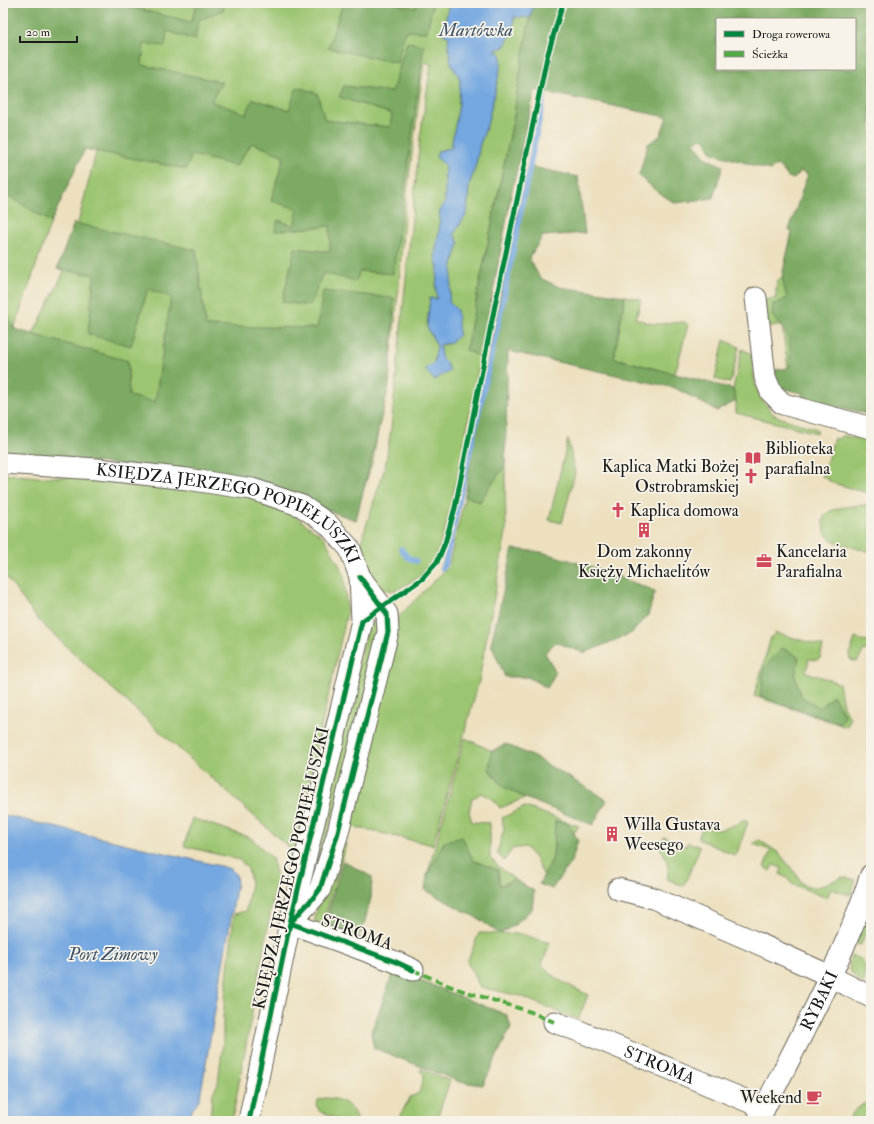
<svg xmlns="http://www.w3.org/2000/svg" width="874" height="1124" font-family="'IM FELL Double Pica',serif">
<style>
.green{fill:#9cc571;stroke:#5c7046;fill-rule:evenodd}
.forest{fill:#7daa63;stroke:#4c6340;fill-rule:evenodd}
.water{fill:#74a7e0;stroke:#48627e}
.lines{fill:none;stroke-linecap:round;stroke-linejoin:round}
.stream{stroke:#74a7e0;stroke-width:5.5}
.minor-casing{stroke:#656155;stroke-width:23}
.minor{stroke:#fff;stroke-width:21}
.quiet{stroke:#52a943;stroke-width:4;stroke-dasharray:8 4;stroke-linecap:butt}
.cycleway-casing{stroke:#f7f3e8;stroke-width:8}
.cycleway{stroke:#00873e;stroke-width:5}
.labels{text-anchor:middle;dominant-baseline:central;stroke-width:3.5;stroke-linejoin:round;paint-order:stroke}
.poi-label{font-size:17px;fill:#1c1c1c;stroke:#f7f3e8;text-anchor:start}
.street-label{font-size:17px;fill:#1c1c1c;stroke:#f7f3e8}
.water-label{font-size:18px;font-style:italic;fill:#3f546a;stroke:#f7f3e8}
</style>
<rect width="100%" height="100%" fill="#f7f3e8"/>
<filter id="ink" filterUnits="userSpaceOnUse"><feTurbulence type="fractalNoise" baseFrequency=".025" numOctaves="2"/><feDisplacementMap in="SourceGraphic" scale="8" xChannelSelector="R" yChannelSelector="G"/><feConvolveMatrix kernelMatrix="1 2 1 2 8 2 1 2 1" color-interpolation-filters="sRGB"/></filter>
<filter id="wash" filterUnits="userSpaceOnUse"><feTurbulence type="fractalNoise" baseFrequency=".012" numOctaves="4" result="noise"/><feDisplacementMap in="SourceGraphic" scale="16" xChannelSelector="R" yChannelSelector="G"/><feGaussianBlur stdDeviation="0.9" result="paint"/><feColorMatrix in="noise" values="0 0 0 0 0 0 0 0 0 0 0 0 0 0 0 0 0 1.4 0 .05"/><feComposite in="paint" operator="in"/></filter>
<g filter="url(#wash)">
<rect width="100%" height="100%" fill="#ece0bf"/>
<path class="green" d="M134 3H449L443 34 449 37 451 63 460 79 459 105 451 148 438 151 445 165V202L440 211 439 231 435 255 438 268 436 286 437 299 430 298 427 326 437 346 434 363H446L441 357 440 345 450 343 449 302 453 264 459 243 454 234 467 213 469 186 476 164 480 144 487 125 496 88 501 63V54L495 50 513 31 514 17 534 3H871V415L841 407 833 412 801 401 803 393 787 389 782 387 788 368 782 326H768L765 300 776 298V290L778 280 782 277 813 175 672 100 518 86 514 116 466 350 481 357 459 469 446 527 435 559 421 576 395 591 381 589 370 573 362 554V538L385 467 391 428 420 138 431 64 424 62 404 215 399 284 391 360 373 460 361 498 3 442V394L67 266ZM717 19H855V69H717Z
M5 166 6 194 51 222 14 329 3 304V237L4 234 3 233V169Z
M625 296 641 299 636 319 654 324 685 322 688 325 675 374 614 358Z
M724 340 739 347 730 383 715 379Z
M742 349 750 353 751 354 755 383 761 399 773 414 781 418 817 429V433L736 413V401L733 389Z
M841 436H846L871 442V494L833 483 822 476 834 438 839 439Z
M568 439 575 473 562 523 549 520Z
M473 463 505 466 506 532 483 658 479 681 433 845 345 825 398 617 448 567Z
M3 474 40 477H98L253 497 289 512 324 537 344 574 347 613 320 732 294 852 105 682 39 621 3 573Z
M862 505 871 506V552C860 549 842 545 832 540 827 538 825 533 824 528 817 506 849 507 862 505Z
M382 618 355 743 316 870 322 831 327 813 333 772 366 634 374 620Z
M776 633 823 646 820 658 817 660 809 659 806 672 839 683 843 706 850 718 847 727 754 696 771 637Z
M855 638 871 643V651L864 650 857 662 851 660 849 656Z
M465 738 492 751 489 770 504 787 525 798 500 808 493 799 481 793 472 799 469 812 472 822 490 823V858L498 866 514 879 500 886 498 870 474 861 444 842 427 876Z
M525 807 579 826 574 833 569 824 555 821 553 858 544 876 535 858 525 847 512 849 504 861 497 853 504 829 502 818Z
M192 818 251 838 272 858 277 877 232 1121H210L212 1095 218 1083 223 1042V1017L234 914 246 911 251 883 248 869 240 860 184 846Z
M742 820 748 822 736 856 698 839 703 825 720 830 740 823Z
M664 837 686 846 688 842 700 847 684 886 667 879C670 867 667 858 660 848Z
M759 840 779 853 797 875 802 884 815 888 843 877 856 880 850 895 831 889 827 898 792 884 787 878 780 874 782 868 773 865 770 871 764 867 770 853V850L753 844Z
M338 844H346L321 929 314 924 316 912Z
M871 897V915L861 945 855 944Z
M479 933 521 934 550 943 542 965 557 979 588 995 578 1020 520 996 480 987 467 962Z
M851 956C868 957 866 971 864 984 853 978 846 968 851 956Z
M421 1069 450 1081 436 1121H398L406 1104H407L410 1097 419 1093 424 1075 420 1071Z
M325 1098C342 1099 352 1103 357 1121H342L319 1111 317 1105 318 1100Z
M871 1101V1121H848C853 1111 860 1104 871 1101Z"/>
<path class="forest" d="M3 3H118V4L191 22 197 3H225L223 10 199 20 195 40 167 31 165 46 144 44 142 65 222 82 211 101 246 114 253 99 289 110 297 87 317 93 325 120 390 127 392 114 339 97 344 86 392 92 407 42 424 45 393 274 360 271 356 281 323 273 310 306 282 302 295 248 330 252V226L275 231 278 220 294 226 298 209 271 201 284 156 252 143 236 166 192 155 186 169 85 149 51 222 5 194V166L3 168Z
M343 3H391L416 8V3H433L427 32 405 31 397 63 328 48Z
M534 3H871V415L841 407 833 412 801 401 803 393C785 389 779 390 775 370L788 368 790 366C791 342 790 332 772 316L773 304 780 302 787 298 782 278 784 267 792 232 789 230 805 182 808 175 801 171 794 179 788 177 782 169 777 165 770 170 712 153 705 139 700 138 694 143 706 158 723 166 713 198 675 203 656 191 639 175 648 144 660 136 667 117 535 90 511 195 481 357 466 350 514 116C519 78 524 40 534 3ZM717 19H855V69H717Z
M528 166 578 177 585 233 543 236 529 258 540 278 559 287 625 296 614 358 733 389 736 401 717 411 675 388 508 351 505 466 490 486 480 502 465 496C481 385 503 275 528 166Z
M74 223 196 250 206 326 317 328 323 291 394 298 389 386 356 520 224 475 3 453V304L14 329 128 361 129 396 155 402 171 297 148 289 131 346 88 334 94 275 57 269Z
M513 549 541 552 596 568 655 591 648 615 632 633 584 653 556 642 545 653 556 672 547 688 528 677H505L491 644Z
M782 648 799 657 795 676 801 696 820 708 833 695 845 716 842 721 840 723 760 696 764 668Z
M506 744 538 759 607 800 593 825 525 798 504 787 489 770 492 751Z
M555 821 569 824 578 840 572 860 552 889 539 884 553 858Z
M462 837 474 861 498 870 500 886 514 879 534 891 532 909 516 924 500 934 479 919 425 890 427 876 444 842Z
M343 861 372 877 371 898 362 932 355 938 326 926 327 915Z
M394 970 507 1015 511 1027 483 1085 460 1082 374 1048 371 1033Z"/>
<path class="water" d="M449 3H534L530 18 514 17 513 31 504 47 495 50 501 54V64L496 88 487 125 480 144 476 164 469 186 467 213 454 234 459 243 453 264 449 302 457 310 459 335 450 343 440 345 441 357 446 363 450 371 434 380 425 369 434 363 437 346 427 327 430 298 437 299 436 286 438 268 435 255 439 231 440 211 445 202V165L436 157 438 151 451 148 459 105 460 79 451 63 448 43 449 37 443 34Z
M3 815 220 866 231 869 236 875 237 883 200 1098 185 1121H3Z"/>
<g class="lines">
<path class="stream" d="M401 549 407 557 416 561
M442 568 445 563 499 320 544 96"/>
</g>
</g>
<g filter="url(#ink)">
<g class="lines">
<defs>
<g id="minor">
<path d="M756 298 765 377 771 392 783 404 871 428"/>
<path id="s1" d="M3 463 97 469 187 479 252 489 302 506 328 524 350 549 360 577 362 621 290 923 249 1121"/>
<path d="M360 577 387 614 388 632 337 836 325 873 320 889 314 897 290 923 396 962 413 970"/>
<path d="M618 889 653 898 746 938 819 971 871 997"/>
<path id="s2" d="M554 1022 579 1031 764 1108"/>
<path id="s3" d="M758 1121C798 1040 843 962 871 875"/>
</g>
</defs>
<use href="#minor" class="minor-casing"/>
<use href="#minor" class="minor"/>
<path class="quiet" d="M413 970 454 988 531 1012 554 1022"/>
<defs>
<path id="cycleway" d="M360 577 387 614 388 632 337 836 325 873 320 889 314 897 290 923 396 962 413 970
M249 1121 290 923 362 621 422 579 437 562 445 543 455 508 495 305 547 57 563 3"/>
</defs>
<use href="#cycleway" class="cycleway-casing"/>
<use href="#cycleway" class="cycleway"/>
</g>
</g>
<defs>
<symbol id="library-bare" viewBox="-9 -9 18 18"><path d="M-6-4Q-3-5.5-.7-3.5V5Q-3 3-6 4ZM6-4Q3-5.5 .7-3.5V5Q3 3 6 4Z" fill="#d1495b" stroke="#f7f3e8" stroke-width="2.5" paint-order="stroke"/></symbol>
<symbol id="church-bare" viewBox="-9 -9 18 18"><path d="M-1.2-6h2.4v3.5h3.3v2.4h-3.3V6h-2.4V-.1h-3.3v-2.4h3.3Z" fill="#d1495b" stroke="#f7f3e8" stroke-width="2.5" paint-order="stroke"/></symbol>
<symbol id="building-bare" viewBox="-9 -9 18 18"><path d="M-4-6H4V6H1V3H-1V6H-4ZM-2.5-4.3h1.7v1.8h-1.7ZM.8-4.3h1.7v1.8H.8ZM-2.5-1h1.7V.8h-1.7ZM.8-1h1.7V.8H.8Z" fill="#d1495b" stroke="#f7f3e8" stroke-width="2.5" paint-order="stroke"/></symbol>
<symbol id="office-bare" viewBox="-9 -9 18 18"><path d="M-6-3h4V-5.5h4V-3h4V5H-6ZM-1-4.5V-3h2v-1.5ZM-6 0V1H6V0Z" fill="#d1495b" stroke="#f7f3e8" stroke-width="2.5" paint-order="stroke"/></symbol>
<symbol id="cafe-bare" viewBox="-9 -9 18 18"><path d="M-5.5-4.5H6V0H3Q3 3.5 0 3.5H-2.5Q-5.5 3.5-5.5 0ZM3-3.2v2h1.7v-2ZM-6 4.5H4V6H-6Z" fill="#d1495b" stroke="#f7f3e8" stroke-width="2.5" paint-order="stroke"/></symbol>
</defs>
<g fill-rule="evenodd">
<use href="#library-bare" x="742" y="447" width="22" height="22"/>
<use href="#church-bare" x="740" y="465" width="22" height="22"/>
<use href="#church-bare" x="607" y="499" width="22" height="22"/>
<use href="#building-bare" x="633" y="519" width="22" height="22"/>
<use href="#office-bare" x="753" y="550" width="22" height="22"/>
<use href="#building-bare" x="601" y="823" width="22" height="22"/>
<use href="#cafe-bare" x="803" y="1086" width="22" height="22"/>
</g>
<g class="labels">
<g class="poi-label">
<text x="765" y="448">Biblioteka<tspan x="765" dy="20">parafialna</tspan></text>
<text x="739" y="466" text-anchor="end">Kaplica Matki Bożej<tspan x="739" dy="20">Ostrobramskiej</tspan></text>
<text x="630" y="510">Kaplica domowa</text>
<text x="644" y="551" text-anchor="middle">Dom zakonny<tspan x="644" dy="20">Księży Michaelitów</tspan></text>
<text x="776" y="551">Kancelaria<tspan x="776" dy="20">Parafialna</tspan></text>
<text x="624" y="824">Willa Gustava<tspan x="624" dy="20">Weesego</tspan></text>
<text x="802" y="1097" text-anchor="end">Weekend</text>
</g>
<g class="street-label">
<text stroke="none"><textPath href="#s1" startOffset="238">KSIĘDZA JERZEGO POPIEŁUSZKI</textPath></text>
<text transform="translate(291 868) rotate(-77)">KSIĘDZA JERZEGO POPIEŁUSZKI</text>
<text transform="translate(357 932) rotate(20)">STROMA</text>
<text stroke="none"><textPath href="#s3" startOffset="135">RYBAKI</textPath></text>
<text stroke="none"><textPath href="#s2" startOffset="114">STROMA</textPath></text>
</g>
<g class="water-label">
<text x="476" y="30">Martówka</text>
<text x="113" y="954">Port Zimowy</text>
</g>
</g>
<rect width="874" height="1124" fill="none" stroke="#f7f3e8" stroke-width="16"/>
<rect x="716" y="18" width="140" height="52" fill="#f7f3e8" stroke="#9f9d96"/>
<rect x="724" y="31" width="20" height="6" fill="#00873e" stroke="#9f9d96"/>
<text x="752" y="38" font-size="12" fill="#1c1c1c">Droga rowerowa</text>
<rect x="724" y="51" width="20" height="6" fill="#52a943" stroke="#9f9d96"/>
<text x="752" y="58" font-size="12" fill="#1c1c1c">Ścieżka</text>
<path d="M20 36v6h57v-6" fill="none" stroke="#1c1c1c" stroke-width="2"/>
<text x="26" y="36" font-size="12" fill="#1c1c1c" stroke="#f7f3e8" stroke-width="3" paint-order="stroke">20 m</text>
</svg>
